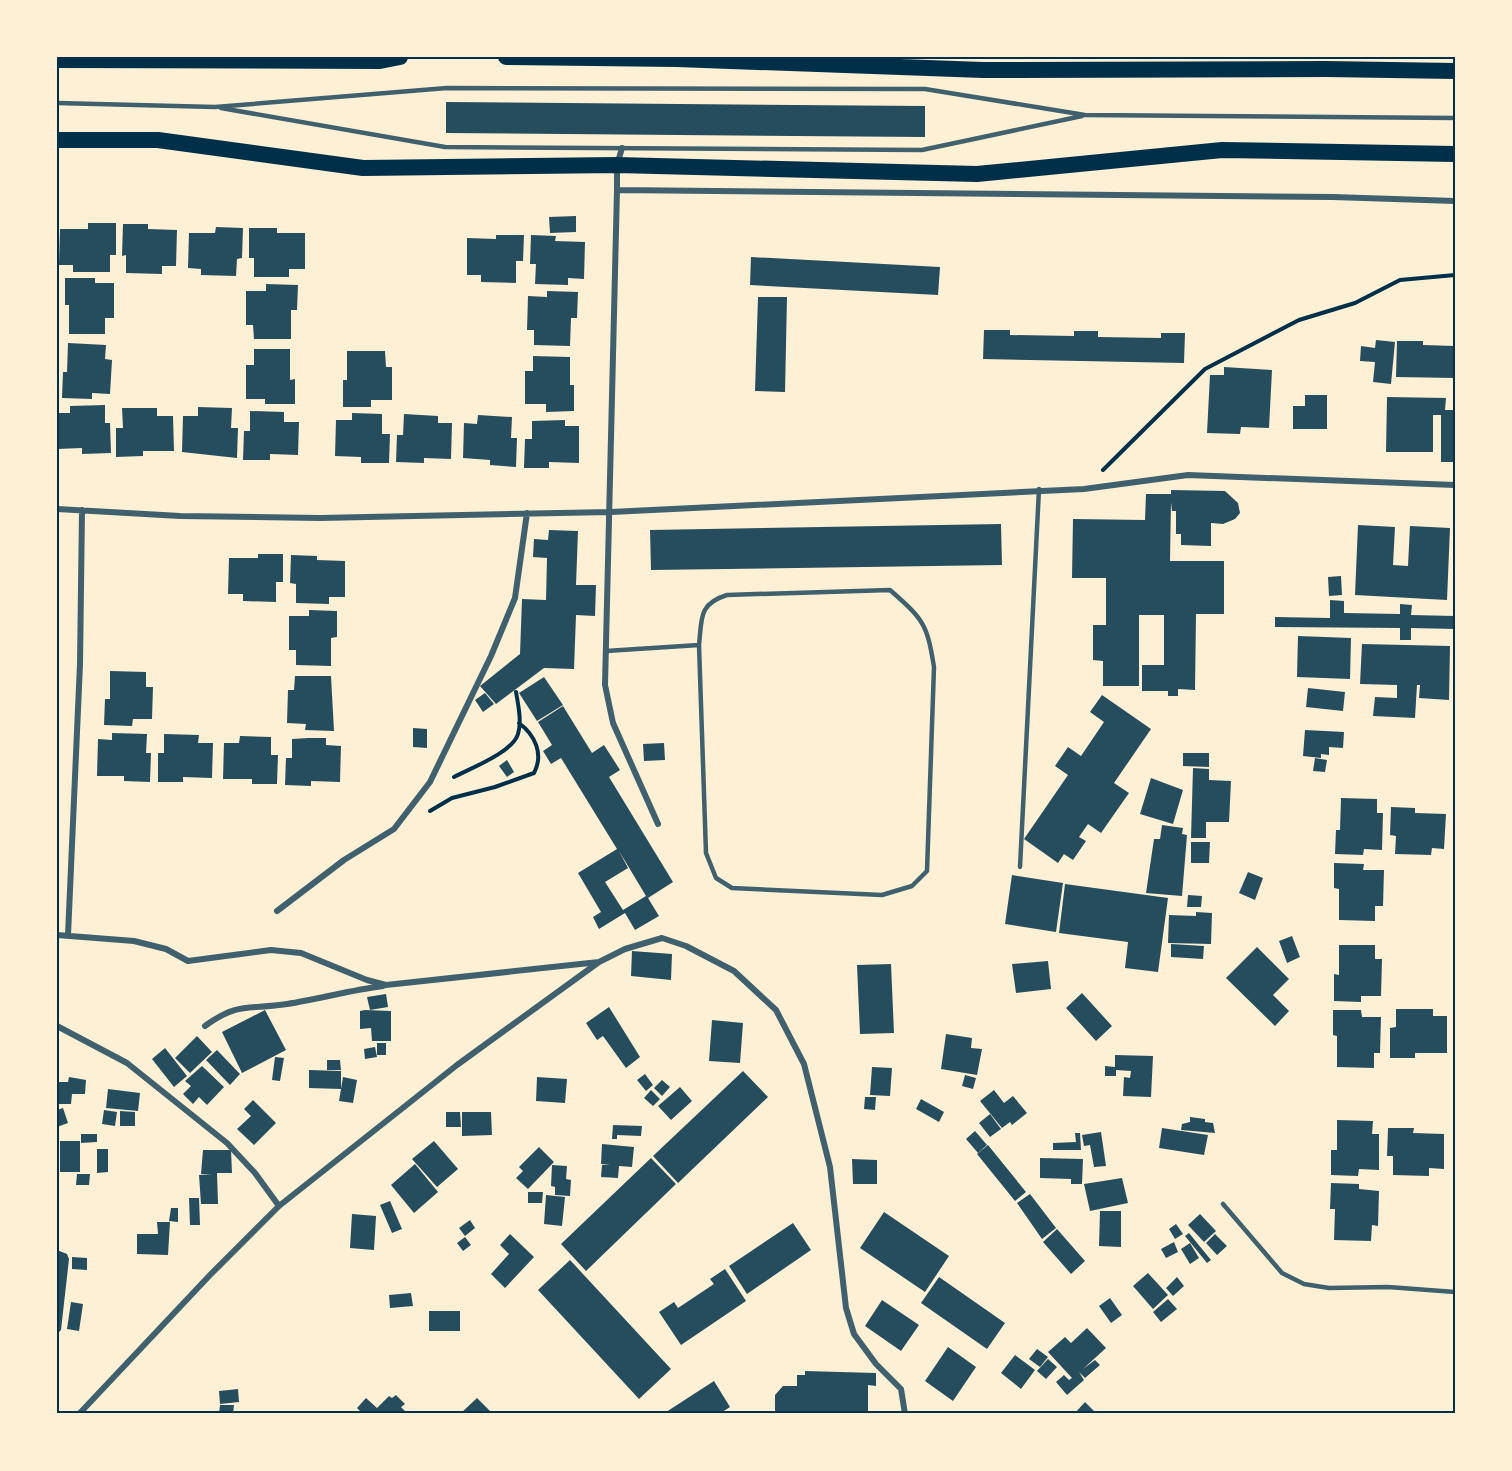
<svg xmlns="http://www.w3.org/2000/svg" width="1512" height="1471" font-family="Helvetica,sans-serif">
<style>
.building{fill:#264d5e;fill-rule:evenodd}
.lines{fill:none;stroke-linecap:round;stroke-linejoin:round}
.path{stroke:#003049;stroke-width:4}
.service{stroke:#3f606c;stroke-width:4.5}
.minor{stroke:#3f606c;stroke-width:6}
.trunk{stroke:#003049;stroke-width:16}
.neatline{fill:none;stroke:#003049;stroke-width:2}
</style>
<rect width="100%" height="100%" fill="#fdf0d5"/>
<path class="building" d="M446 102 925 106V137L446 133Z
M576 216V232L550 233 549 217Z
M88 223H116V255H110V272H73V265H59L60 229H88Z
M123 224H148V229L177 230 176 266H162V274L126 273V255L122 256Z
M216 227 243 228 242 258 237 259 236 276 201 275V269L188 268 189 233H215Z
M249 228H277V233H305V269H289V277H254V258H249Z
M496 235H524L523 261H516V283L481 282V275H467V238L496 239Z
M531 235 556 236 555 241 585 242 584 279 568 278V285L535 284 536 264H530Z
M751 257 940 267 938 295 750 285Z
M65 278H95V283H114V318H105V334H69V305H65Z
M266 284 298 285 297 310H291V339H254L253 325H246V291H266Z
M547 291 578 292 577 318H571L570 346 534 345V330H527L528 296 547 297Z
M758 297H787L785 392 755 391Z
M984 330H1010V335L1074 336V331H1098V337L1161 338V333H1185L1184 363 983 359Z
M1376 340 1395 342 1391 384 1373 382 1375 362 1360 361 1361 346 1375 348Z
M1397 341H1423V345L1455 346V378L1396 377Z
M68 343 106 345 105 359 112 360 110 394 92 393V399L62 398 63 372H67Z
M254 349H290V380L295 379V404H265V399H246V365H254Z
M347 351H385L386 367H392V400H371V407H343V380H347Z
M533 356 570 357V385H574V411L546 412V404H525V371H533Z
M1224 367 1272 370 1269 428 1241 427 1240 434 1207 433 1210 375H1224Z
M1305 395H1327V429H1293V406H1305Z
M1387 397 1446 398 1445 410H1455V462H1441V415H1433V452H1386Z
M105 405V423H110L111 453 82 454V448L57 449V413H70V406Z
M198 407 232 408 231 428H238L237 458 182 452 183 416H198Z
M122 408H157V416H173L174 451H143V456L116 457V428H123Z
M250 411 284 412V422H299L298 455 270 454V460H243L244 431H250Z
M352 413 382 414V434H390L389 463H361V457L335 456 336 420H352Z
M404 414 438 416V423H452L451 459 424 458V463L396 462 397 435H403Z
M478 415 512 417 511 438H517L516 467 490 465V460L463 458 464 423 477 424Z
M565 420V426H579V463L549 462V468H524L525 439H532V421Z
M1171 490 1225 491 1238 503 1240 513 1235 519 1223 524 1211 523V546L1181 545V534H1176V511H1172L1171 502 1170 561H1224V614H1196L1195 690 1178 689V696H1168V691H1142V665H1164V615H1139V686H1103V661L1093 660V625H1106V578H1072L1073 519 1145 520 1146 494H1171Z
M1001 524 1002 565 651 570 650 530Z
M1358 525 1395 527 1393 565 1408 566 1410 526 1450 528 1447 600 1355 595Z
M549 530 578 531 576 585H596L595 616 576 615 574 669 544 668 496 704 480 686 520 654 522 599 546 600 547 558 533 557 534 539 548 540Z
M258 554H283V582H276V602L243 601V594H228L229 558H258Z
M291 555 317 556V560L345 561V597H329V604L296 603V584L290 583Z
M1341 576 1342 595 1329 596 1328 577Z
M1330 600 1344 601V613L1400 614V604L1412 605 1411 615 1455 616V629L1411 628V640H1400V628L1275 627V617L1330 618Z
M309 610 337 611V637L331 638V666L296 665V650H289V616H309Z
M1298 636 1351 638 1350 679 1297 677Z
M1362 644 1450 646 1449 700 1419 698 1420 685H1417L1415 718 1373 716 1375 697 1397 698V685L1360 684Z
M110 671 146 672V687H153L152 719H133L132 726 104 725 105 699H110Z
M295 676H331L334 731 305 730 306 724 287 723 288 690H294Z
M544 677 563 705 537 721 519 693Z
M1308 688 1345 692 1343 711 1306 707Z
M485 693 494 704 483 712 475 700Z
M1102 695 1151 729 1114 783 1129 793 1101 833 1088 824 1079 837 1086 841 1073 860 1064 854 1058 863 1024 839 1068 775 1055 766 1068 747 1081 756 1104 722 1090 712Z
M563 706 592 753 604 745 620 770 609 777 673 882 648 898 659 916 635 930 625 913 599 929 593 917 601 912 578 873 617 849 561 758 551 764 543 751 552 745 538 722ZM619 851 646 896 623 910 605 882 628 868Z
M413 728 427 729V748L413 747Z
M1305 730 1344 732 1343 748 1329 747V755L1321 754V758L1303 756Z
M112 733 147 734 146 753H151L150 782 124 781V776H97L98 739 112 740Z
M164 734 199 735 198 743H213L212 778 183 777V782H158V753H164Z
M240 736 271 737V755H278L277 784H252V779H223L224 743H239Z
M308 738H326V745L341 746 340 782 311 781V786L285 785 286 758H292V739Z
M664 743 665 760 644 761 643 744Z
M1183 753H1209V767L1183 766Z
M1315 758 1327 760 1325 772 1313 771Z
M507 760 514 772 507 777 499 766Z
M1193 768 1209 769V780L1231 781 1229 822H1206V838H1191Z
M1151 778 1183 790 1173 824 1140 814Z
M1341 798 1377 799V813H1383L1382 850 1364 849 1363 855 1335 854 1336 830H1340Z
M1391 807 1415 808V813L1446 814 1444 849 1432 848 1431 855 1395 854 1396 836 1390 835Z
M1162 825 1183 828 1182 834 1187 835 1182 896 1146 893 1154 839H1160Z
M1191 842H1210L1209 863H1191Z
M1334 863 1364 864 1363 870H1384L1383 906H1375V921L1339 920V889L1334 888Z
M1248 872 1263 878 1255 900 1239 893Z
M1012 875 1063 883 1056 932 1005 924Z
M1065 884 1168 898 1158 972 1125 968 1128 942 1059 933Z
M1188 895 1202 896 1201 907H1187Z
M1196 912 1212 913 1211 944 1168 943 1169 915 1196 916Z
M1292 936 1300 957 1287 963 1279 941Z
M1171 944 1204 946 1203 959 1171 957Z
M1339 945H1375V959H1382L1381 996H1361V1002L1334 1001V974L1339 975Z
M1257 947 1289 979 1273 995 1289 1011 1275 1026 1226 978Z
M632 951 672 954 671 980 631 976Z
M1048 961 1051 989 1016 993 1012 964Z
M891 964 894 1033 860 1034 857 965Z
M1082 993 1112 1026 1096 1041 1066 1008Z
M386 994 388 1007 370 1010 367 997Z
M609 1007 640 1057 626 1068 603 1036 597 1040 586 1023Z
M1396 1009H1433V1016H1447V1053H1415V1058H1390V1028L1396 1027Z
M265 1010 286 1050 242 1073 222 1032Z
M365 1010 391 1011V1041H372L371 1028 360 1029V1011Z
M1333 1010H1361L1362 1017H1381L1380 1053H1374V1068L1337 1067V1036L1333 1035Z
M712 1020 743 1023 740 1063 709 1061Z
M946 1034 972 1038 971 1048 982 1049 977 1075 941 1069Z
M197 1036 212 1052 190 1073 175 1058Z
M377 1043H386V1055H377Z
M375 1047 377 1057 365 1059 364 1049Z
M165 1048 187 1076 174 1087 152 1059Z
M217 1050 240 1074 230 1085 206 1060Z
M1115 1055 1153 1056 1151 1097 1123 1096 1124 1077 1130 1078 1131 1071 1116 1070V1076H1105V1066L1115 1067Z
M275 1057 284 1058 280 1081 272 1080Z
M327 1060H340L341 1070H327Z
M202 1066 224 1087 207 1105 199 1097 193 1104 183 1094 191 1086 185 1081Z
M872 1067 892 1068 890 1096 870 1095Z
M309 1070 341 1071V1089L309 1088Z
M743 1071 768 1097 678 1183 653 1156Z
M645 1074 653 1085 646 1091 637 1080Z
M965 1075 976 1078 973 1089 962 1086Z
M69 1077 86 1080 85 1094H72L71 1104H57V1082H68Z
M343 1077 357 1080 353 1103 339 1101Z
M537 1077 567 1079 565 1103 536 1101Z
M662 1080 670 1087 662 1096 654 1088Z
M680 1087 692 1101 671 1120 658 1106Z
M108 1089 140 1093 138 1111 106 1108Z
M651 1090 660 1099 653 1106 644 1098Z
M994 1090 1004 1103 1013 1096 1027 1113 1012 1125 1010 1122 1002 1128 980 1101Z
M865 1097H876L875 1110 864 1109Z
M921 1099 944 1112 939 1122 916 1109Z
M253 1100 276 1123 254 1145 237 1129 251 1116 244 1109Z
M63 1108 68 1123 57 1127V1110Z
M104 1110 117 1112 115 1126 102 1124Z
M120 1111 135 1112V1126H120Z
M446 1112H460L461 1127H446Z
M462 1112H491L492 1135 462 1136Z
M990 1114 1001 1129 990 1137 979 1123Z
M1190 1117 1205 1119V1122L1213 1123 1215 1133 1181 1130 1182 1124 1190 1122Z
M1337 1120 1373 1121 1372 1134H1379V1170L1359 1169 1358 1176 1331 1175V1150H1337Z
M613 1125 642 1126 641 1136 617 1135V1139H612Z
M1162 1128 1208 1135 1204 1155 1159 1148Z
M1388 1128H1414L1413 1133 1444 1134V1169L1429 1168V1176L1393 1175V1156H1387Z
M975 1131 987 1145 978 1153 966 1139Z
M1101 1132 1106 1166 1094 1167 1090 1145 1084 1146 1082 1135Z
M1075 1133H1080L1081 1150H1053V1143L1076 1142Z
M81 1134H97V1142L81 1143Z
M60 1141H80V1172H60Z
M434 1141 458 1169 437 1187 412 1159Z
M602 1144 634 1147 632 1167 619 1166 618 1178 601 1177 602 1165H610L601 1164Z
M988 1145 1026 1192 1015 1201 977 1154Z
M539 1147 554 1162 528 1189 516 1178 523 1171 519 1167Z
M97 1149H108V1172L97 1173Z
M203 1150H231L232 1173H217L218 1204H201L199 1175 212 1174H201Z
M651 1158 676 1184 586 1271 561 1244Z
M1040 1158 1083 1159 1082 1184H1071V1179L1040 1178Z
M852 1159 877 1160V1184H853Z
M415 1164 438 1192 414 1213 391 1185Z
M552 1165 567 1166 566 1179 571 1180 570 1196 555 1195V1187L551 1186Z
M77 1174H90L89 1185H76Z
M1122 1178 1128 1203 1090 1211 1084 1184Z
M1331 1183 1359 1184V1189L1379 1191 1378 1226 1372 1225 1371 1241 1334 1240 1335 1209H1330Z
M528 1192H543L542 1203H528Z
M1030 1194 1056 1228 1042 1239 1017 1203Z
M546 1195 565 1197 562 1226 544 1224Z
M189 1198H199L200 1225H190Z
M390 1201 402 1229 392 1233 380 1205Z
M171 1208H178V1222L169 1221Z
M1100 1211H1121V1247L1099 1246Z
M884 1212 949 1256 925 1292 860 1248Z
M352 1214 376 1216 374 1250 350 1248Z
M1200 1214 1216 1231 1204 1242 1188 1225Z
M470 1220 475 1228 465 1236 459 1228Z
M157 1222H170L168 1255 137 1254V1234H158Z
M793 1223 811 1250 747 1294 729 1266Z
M1176 1224 1183 1234 1175 1239 1169 1229Z
M1057 1229 1085 1261 1071 1274 1043 1242Z
M1189 1233 1211 1260 1207 1263 1185 1236Z
M510 1234 534 1257 505 1288 491 1274 509 1254 500 1245Z
M1215 1234 1227 1246 1217 1255 1206 1243Z
M465 1237 471 1245 463 1251 457 1243Z
M1174 1242 1178 1252 1166 1258 1161 1249Z
M1190 1243 1199 1258 1190 1264 1181 1249Z
M57 1250 67 1254 69 1259 61 1330 57 1334Z
M72 1257 87 1258V1270L72 1269Z
M570 1260 671 1369 639 1399 538 1290Z
M725 1269 746 1301 681 1345 659 1312 674 1302 678 1308 714 1284 710 1279Z
M1148 1273 1168 1295 1153 1309 1133 1286Z
M939 1277 1005 1323 987 1349 921 1303Z
M1177 1277 1184 1286 1173 1296 1166 1288Z
M411 1293 413 1306 390 1308 389 1295Z
M1110 1298 1122 1315 1111 1323 1099 1306Z
M1168 1299 1177 1309 1161 1322 1153 1312Z
M882 1300 919 1325 901 1351 865 1326Z
M71 1302 83 1304 79 1331 67 1329Z
M429 1311H460V1331H429Z
M1087 1328 1106 1348 1083 1369 1095 1360 1100 1365 1085 1378 1079 1372 1084 1380 1067 1395 1056 1382 1064 1375 1069 1380 1072 1378 1048 1352 1065 1337 1071 1343Z
M948 1347 976 1367 953 1401 925 1381Z
M1037 1349 1048 1357 1040 1367 1029 1359Z
M1015 1355 1035 1370 1021 1389 1001 1373Z
M1048 1359 1057 1367 1046 1379 1037 1371Z
M805 1371 876 1373V1386L868 1385V1414H775V1395L783 1386H797V1375H805Z
M714 1381 730 1407 719 1414H663Z
M238 1389 239 1402 220 1404 219 1391Z
M396 1395 405 1404 401 1407 408 1414H363L357 1408 366 1398 377 1408 389 1396 392 1398Z
M477 1398 493 1414H460Z
M1085 1402 1097 1414H1074Z
M220 1405H234L233 1414H219Z
M1313 1412H1362V1414H1312Z"/>
<g class="lines">
<path class="path" d="M1103 470 1205 369 1299 320 1355 303 1400 280 1455 275
M454 777C471 768 513 752 518 734 522 721 518 704 516 692
M430 811 452 798 495 787 534 773C544 754 535 735 519 723"/>
<path class="service" d="M57 103 215 107 447 88 925 89 1085 115 1455 118
M221 108 445 147 922 150 1082 116
M606 651 699 645C702 619 698 604 727 595L890 590C923 619 927 623 934 667L927 871 912 886 882 895 732 888 716 878 706 853 699 645
M1020 867 1039 489
M1223 1204 1282 1273 1304 1284 1329 1288 1388 1287 1455 1292"/>
<path class="minor" d="M622 148 617 165V190L1333 197 1455 201
M617 190 605 685 613 723 658 824
M57 509 180 516 320 518 611 512 1084 489 1188 475 1455 485
M277 911 344 860 394 829 430 782 491 656 515 598 527 513
M57 935 134 941 166 949 188 961 271 950 301 953 367 980 386 985 599 962
M68 935 80 664 82 510
M57 1026 127 1063 227 1143 255 1173 279 1206
M205 1026C239 1001 250 1010 287 1004 319 999 351 990 383 986
M79 1414 210 1275 279 1206 457 1065 599 962 625 949 662 938 686 946 734 971 776 1010 804 1064 830 1167 846 1308 854 1334 876 1364 901 1389 905 1414"/>
<path class="trunk" d="M506 57 677 59 983 70 1326 69 1455 71
M57 60 380 61 400 57
M57 140H158L363 168 617 165 977 174 1222 150 1455 154"/>
</g>
<rect width="1512" height="1471" fill="none" stroke="#fdf0d5" stroke-width="117"/>
<rect x="58" y="58" width="1396" height="1354" class="neatline"/>
</svg>
